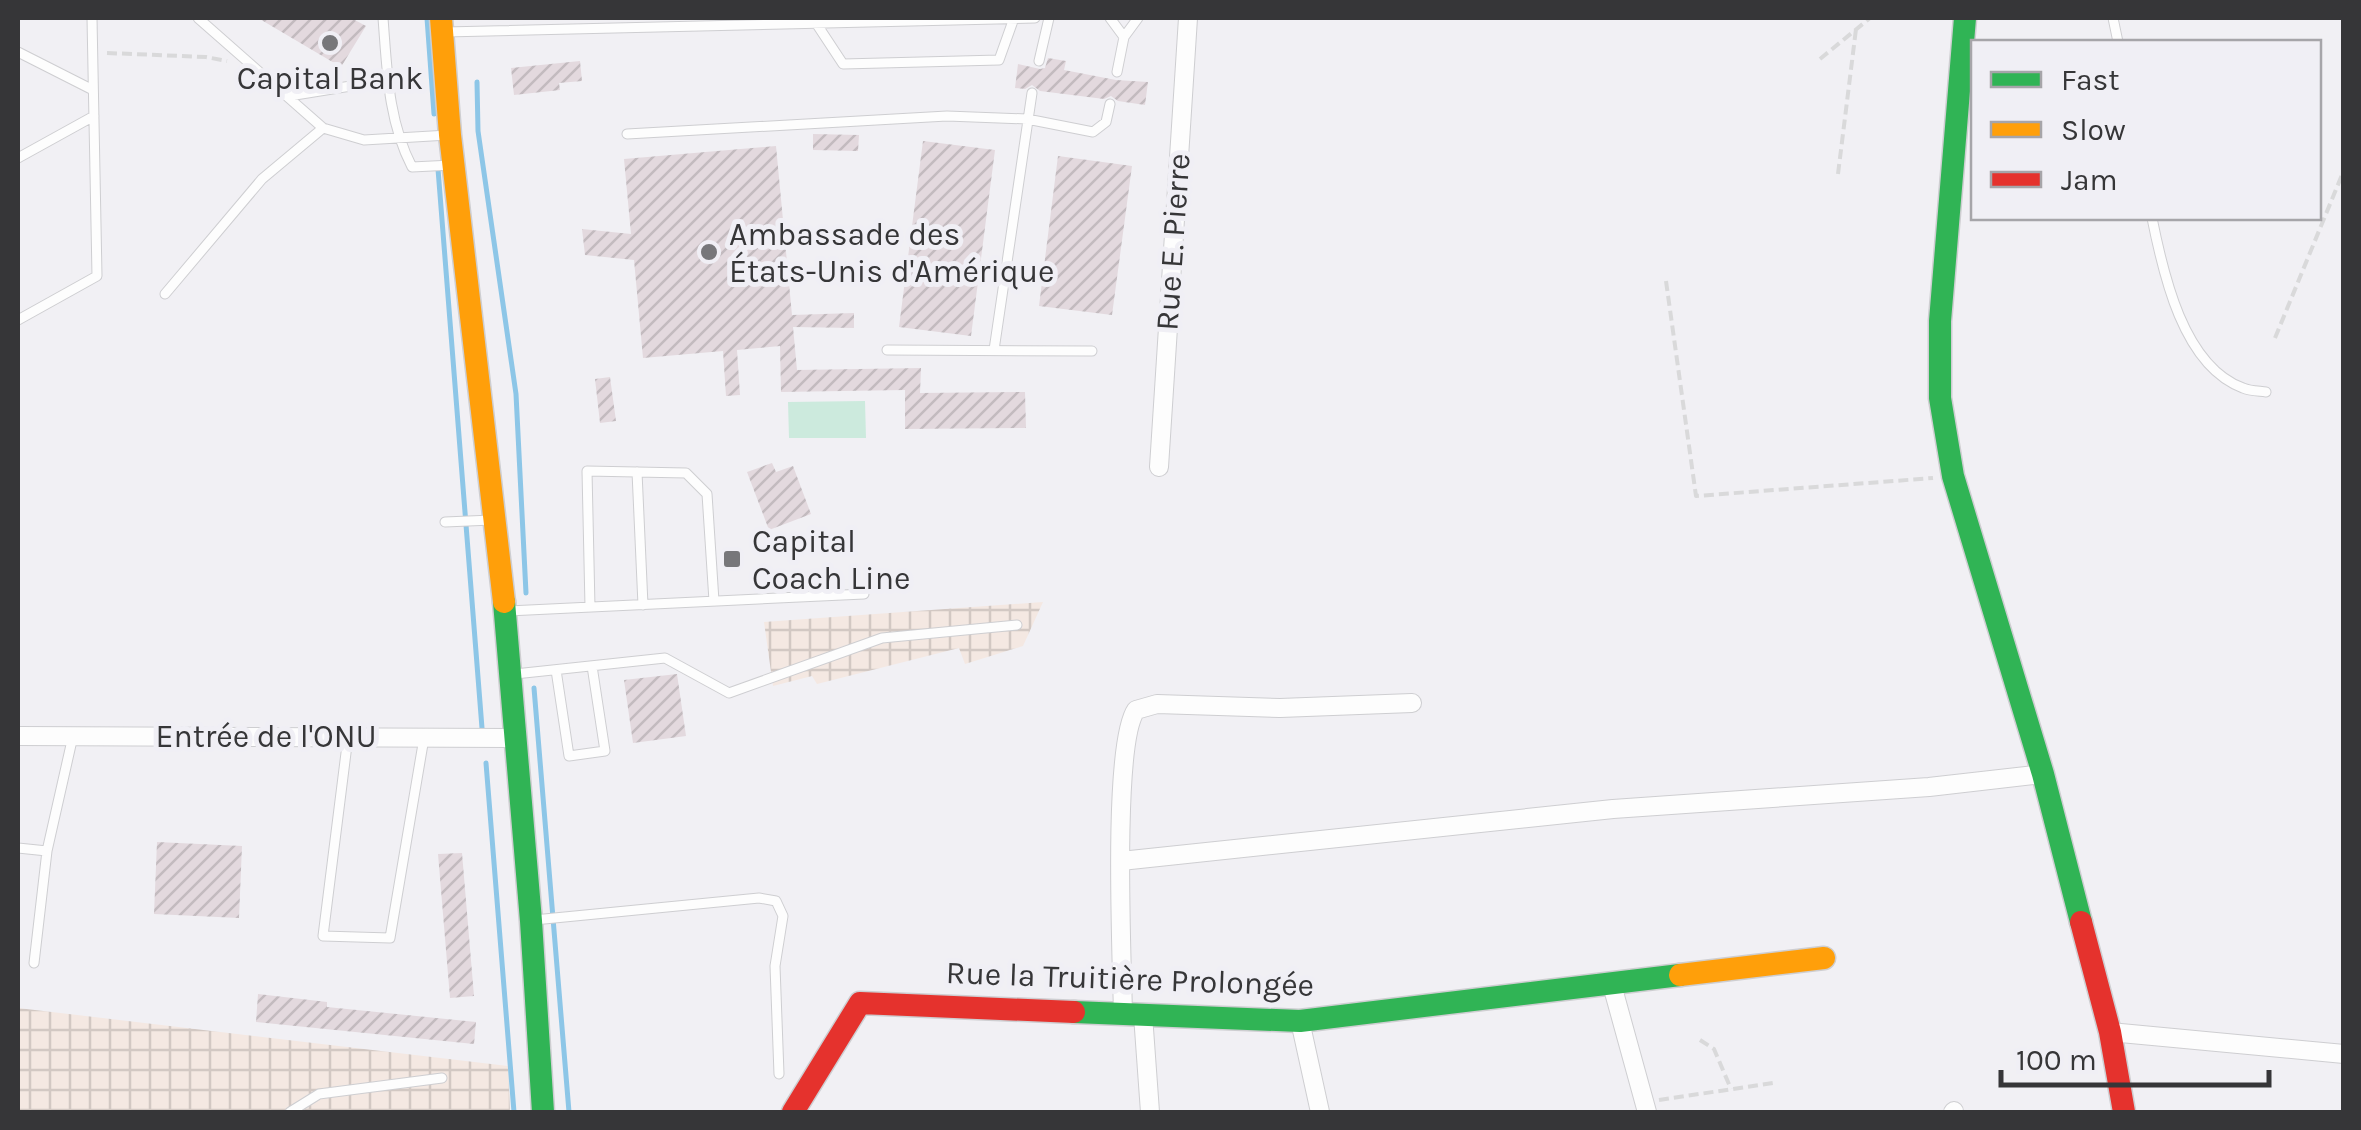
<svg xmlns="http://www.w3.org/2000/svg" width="2361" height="1130" font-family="Karla,sans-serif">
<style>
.industrial{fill:url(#industrial-grid)}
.park{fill:#cceadd}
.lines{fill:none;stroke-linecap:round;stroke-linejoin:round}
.stream{stroke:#8dc6e7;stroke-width:5}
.building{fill:url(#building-hatch)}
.lane-casing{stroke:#ceced1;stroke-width:11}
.street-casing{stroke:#ceced1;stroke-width:20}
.fast-casing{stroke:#ceced1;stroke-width:25}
.slow-casing{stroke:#ceced1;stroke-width:25}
.jam-casing{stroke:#ceced1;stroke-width:25}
.path{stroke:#d9d9da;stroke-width:4;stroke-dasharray:10 5;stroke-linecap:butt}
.lane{stroke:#fdfdfd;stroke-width:9}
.street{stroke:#fdfdfd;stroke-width:18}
.fast{stroke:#30b455;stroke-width:22}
.slow{stroke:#ff9f0a;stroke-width:22}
.jam{stroke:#e5322d;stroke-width:22}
.poi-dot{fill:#77777a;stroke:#f0eff5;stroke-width:4}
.labels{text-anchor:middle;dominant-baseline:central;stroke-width:10;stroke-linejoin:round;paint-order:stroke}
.poi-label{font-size:32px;fill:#363638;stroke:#f0eff5;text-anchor:start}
.street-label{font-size:32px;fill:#363638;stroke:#f0eff5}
</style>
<defs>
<pattern id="industrial-grid" width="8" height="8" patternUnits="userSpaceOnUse" patternTransform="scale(2.5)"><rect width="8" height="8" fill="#f4e8e2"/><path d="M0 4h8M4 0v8" fill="none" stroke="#d2c8c3"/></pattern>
<pattern id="building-hatch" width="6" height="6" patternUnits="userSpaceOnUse" patternTransform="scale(2.5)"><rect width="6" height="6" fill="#e3d9de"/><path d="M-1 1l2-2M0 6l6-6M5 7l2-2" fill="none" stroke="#c3bbbf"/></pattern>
</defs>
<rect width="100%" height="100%" fill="#f1f0f4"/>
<path class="industrial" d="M1043 602 1023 646 965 664 959 648 817 684 812 676 773 686 764 622Z
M18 1008 508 1066 510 1112H18Z"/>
<path class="park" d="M865 401 866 438H789L788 402Z"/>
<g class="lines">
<path class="stream" d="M427 18 434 114
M477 82 478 131 516 394 526 593
M438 169 482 728
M534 688 569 1112
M486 763 514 1112"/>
</g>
<path class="building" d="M258 18H351L366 26 341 67Z
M1048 58 1066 61 1064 70 1116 80 1148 82 1145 105 1118 101 1111 96 1104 99 1040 91 1032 85 1025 89 1015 88 1018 64 1040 69 1045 68Z
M580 61 582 81 559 83 560 90 514 95 511 68Z
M813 134 859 135 858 151 813 150Z
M923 141 995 150 971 336 899 327Z
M776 146 792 315 854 313V328L793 327 797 370 921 368 920 393 1025 392 1026 428 905 429V390L781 392 780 346 737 350 740 395 726 396 723 351 643 358 634 260 585 255 582 229 631 234 624 159Z
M1058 156 1132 166 1112 315 1039 306Z
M610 377 616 421 600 423 595 379Z
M772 463 776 472 793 466 811 514 769 530 747 472Z
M677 674 686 736 633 743 624 680Z
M157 842 242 846 239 918 154 914Z
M462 853 474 996 450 998 438 854Z
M258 994 327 1002V1007L476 1022 474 1044 256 1022Z"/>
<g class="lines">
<defs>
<path id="lane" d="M198 18 323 128
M383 18C387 69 388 121 412 167L452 165
M1110 18 1124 37
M2113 18 2118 42
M816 23 843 64 999 60 1014 18
M445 32 1035 18
M18 52 93 90
M1039 61 1049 18
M1117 72 1124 37 1138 18
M289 96 388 80
M627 134 947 116 1027 119 1093 132 1106 122 1110 104
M18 158 94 116
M2152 218C2163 273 2183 366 2243 388 2250 391 2259 391 2266 392
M165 294 262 179 323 128 364 140 448 135
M18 320 97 276 92 18
M887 350 1092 351
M994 350 1032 93
M637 472 643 605
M445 522 492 520
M590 607 587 471 686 473 707 494 714 601
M507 611 864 594
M556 670 569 756 605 751 592 666
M515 674 665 658 729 693 882 638 1017 625
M348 737 323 936 390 938 424 738
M18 848 47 851
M534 920 759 898 776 901 783 916 775 966 779 1074
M34 963 47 851 73 736
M290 1112 319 1094 442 1078"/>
<path id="street" d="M1159 467 1188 18
M18 736 515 738
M1121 861 1613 809 1929 787 2043 774
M1612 985 1647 1112
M1123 1014C1122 961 1112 744 1136 710L1157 704 1280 708 1412 703
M1143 1015 1150 1112
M1300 1021 1320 1112
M2110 1032 2344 1054
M1953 1112 1954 1111"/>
<path id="fast" d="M1965 18 1940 321V398L1953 476 2043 774 2081 922
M504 602 531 921 543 1112
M1074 1012 1300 1021 1680 975"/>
<path id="slow" d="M441 18 450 135 504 602
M1680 975 1824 958"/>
<path id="jam" d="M2081 922 2110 1032 2124 1112
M793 1112 860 1003 1074 1012"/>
</defs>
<use href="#lane" class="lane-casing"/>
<use href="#street" class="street-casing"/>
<use href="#fast" class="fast-casing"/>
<use href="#slow" class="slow-casing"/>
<use href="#jam" class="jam-casing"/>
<path class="path" d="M107 53 206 57 227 61
M1820 59 1870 18
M1838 174 1856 29
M1666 281 1696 496 1933 478
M2275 338 2344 170
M1700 1040 1714 1049 1731 1089
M1659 1100 1773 1083"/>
<use href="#lane" class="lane"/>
<use href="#street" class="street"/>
<use href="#fast" class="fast"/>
<use href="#slow" class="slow"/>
<use href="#jam" class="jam"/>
</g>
<g class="poi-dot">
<circle cx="330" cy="43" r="10"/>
<circle cx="709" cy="252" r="10"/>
<rect x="722" y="549" width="20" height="20" rx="5"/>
</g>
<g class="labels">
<g class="poi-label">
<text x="330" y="78" text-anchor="middle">Capital Bank</text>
<text x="729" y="234">Ambassade des<tspan x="729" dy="37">États-Unis d'Amérique</tspan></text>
<text x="752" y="541">Capital<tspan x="752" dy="37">Coach Line</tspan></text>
</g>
<g class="street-label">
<text transform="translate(1173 242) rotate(-86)">Rue E. Pierre</text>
<text x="266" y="736">Entrée de l'ONU</text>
<text transform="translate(1130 979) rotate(2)">Rue la Truitière Prolongée</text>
</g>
</g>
<rect width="2361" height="1130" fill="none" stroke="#363638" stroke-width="40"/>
<rect x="1971" y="40" width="350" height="180" fill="#f0eff5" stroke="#a6a5a9" stroke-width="2.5"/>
<rect x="1991" y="72" width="50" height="15" fill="#30b455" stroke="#a6a5a9" stroke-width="2.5"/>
<text x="2061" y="90" font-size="30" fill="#363638">Fast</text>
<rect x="1991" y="122" width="50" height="15" fill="#ff9f0a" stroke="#a6a5a9" stroke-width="2.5"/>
<text x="2061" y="140" font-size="30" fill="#363638">Slow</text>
<rect x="1991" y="172" width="50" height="15" fill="#e5322d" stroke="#a6a5a9" stroke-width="2.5"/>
<text x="2061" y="190" font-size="30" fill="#363638">Jam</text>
<path d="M2001 1070v15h268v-15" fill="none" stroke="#363638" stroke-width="5"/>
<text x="2016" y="1070" font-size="30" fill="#363638" stroke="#f0eff5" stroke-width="8" paint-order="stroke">100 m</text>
</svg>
